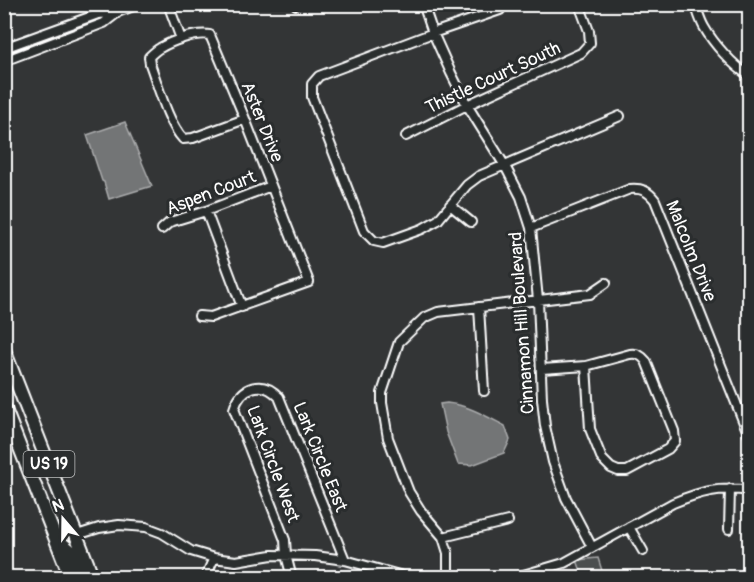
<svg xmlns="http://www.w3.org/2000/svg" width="754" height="582" font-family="Pangolin,sans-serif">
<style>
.green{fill:#4c4f50;stroke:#a6a7a8;stroke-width:1.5}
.water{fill:#737576;stroke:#abacad;stroke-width:1.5}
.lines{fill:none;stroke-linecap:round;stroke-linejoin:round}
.minor-casing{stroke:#fff;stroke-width:12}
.highway-casing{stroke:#fff;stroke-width:16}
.minor{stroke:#2a2d2e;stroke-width:8}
.highway{stroke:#2a2d2e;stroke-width:12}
.labels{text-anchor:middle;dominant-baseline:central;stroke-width:6;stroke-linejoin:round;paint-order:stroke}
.shield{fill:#2a2d2e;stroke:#bfc0c0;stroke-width:1.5}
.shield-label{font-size:16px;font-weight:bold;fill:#fff}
.street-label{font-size:18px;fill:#fff;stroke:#2a2d2e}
</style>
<rect width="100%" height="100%" fill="#333536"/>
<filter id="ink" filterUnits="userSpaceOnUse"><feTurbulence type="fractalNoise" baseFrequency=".0167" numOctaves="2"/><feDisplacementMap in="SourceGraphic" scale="12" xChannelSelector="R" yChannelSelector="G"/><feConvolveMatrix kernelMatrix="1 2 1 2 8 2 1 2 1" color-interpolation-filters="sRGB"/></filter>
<g filter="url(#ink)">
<path class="green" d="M598 558 604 577H583L577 560Z"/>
<path class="water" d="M125 122 152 186 109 199 104 182 102 181 87 135Z
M447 403C468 405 486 416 505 426L510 440 504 453 472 465 458 464 446 432 440 404Z"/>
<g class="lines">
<defs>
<path id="minor" d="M168 4 181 39
M423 4 433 33 451 73 467 105 505 166 521 197 531 228 538 300 542 399 545 426 553 462 566 498 592 547
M695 4C698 12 700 20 704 27 713 43 733 66 750 76
M296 5 298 4
M500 10 433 33 319 76 312 84V97L364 231 374 241 383 243 422 229 438 220 467 185 479 176 620 116
M4 48 98 14 118 12 139 4
M4 61 104 23 117 13
M406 136 467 105 581 53 590 43 589 31 579 4
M450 205 471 222
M206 211 242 307
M531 228 630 189C642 188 648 191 655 200L750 438
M162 229 170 222 206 211 271 186
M479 307 484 391
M199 316 211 317 309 282 245 119 210 35C196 32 172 41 160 48 156 50 152 54 149 57L150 64C158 85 168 123 183 139L193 138 245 119
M630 354C637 353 641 355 646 361L674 431 675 441 668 449 627 471H618L611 468 602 459 590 429 586 366Z
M542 369 586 366
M629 527 643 551
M729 529 730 489
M77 535 99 528 119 525 146 527 162 533 191 551 214 558 236 561 272 555 315 556 345 560 410 578
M443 537 508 521
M205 578 214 558
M292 578 286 555 285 540 234 409C241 386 262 379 279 397L345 560
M448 578V553L443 537 421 511 409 492 388 438 382 403V393L399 342 424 318 438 312 590 294 606 283
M513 578 564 563 673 503C702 491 718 487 750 491"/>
<path id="highway" d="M4 350 93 578
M4 407 71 578
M58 540 73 553 84 578"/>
</defs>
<use href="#minor" class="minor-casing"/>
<use href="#highway" class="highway-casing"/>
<use href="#minor" class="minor"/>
<use href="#highway" class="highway"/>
</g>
</g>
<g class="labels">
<rect class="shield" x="23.5" y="451" width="51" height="26" rx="4.5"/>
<g class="shield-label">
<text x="49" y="464">US 19</text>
</g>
<g class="street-label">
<text transform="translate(493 78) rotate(-25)">Thistle Court South</text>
<text transform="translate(262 122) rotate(68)">Aster Drive</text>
<text transform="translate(211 193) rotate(-21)">Aspen Court</text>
<text transform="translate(691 251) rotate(68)">Malcolm Drive</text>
<text transform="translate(522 323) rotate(-94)">Cinnamon Hill Boulevard</text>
<text transform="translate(320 457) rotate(68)">Lark Circle East</text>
<text transform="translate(273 464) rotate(70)">Lark Circle West</text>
</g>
</g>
<rect width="754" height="582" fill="none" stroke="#2a2d2e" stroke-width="24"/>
<rect x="12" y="12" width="730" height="558" fill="none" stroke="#fff" stroke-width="2" filter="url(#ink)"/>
<g transform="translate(63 519) rotate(340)" stroke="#2a2d2e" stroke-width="4.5" paint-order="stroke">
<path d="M0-4.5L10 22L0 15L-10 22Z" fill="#ffffff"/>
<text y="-9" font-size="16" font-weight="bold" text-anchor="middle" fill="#ffffff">N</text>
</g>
</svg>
